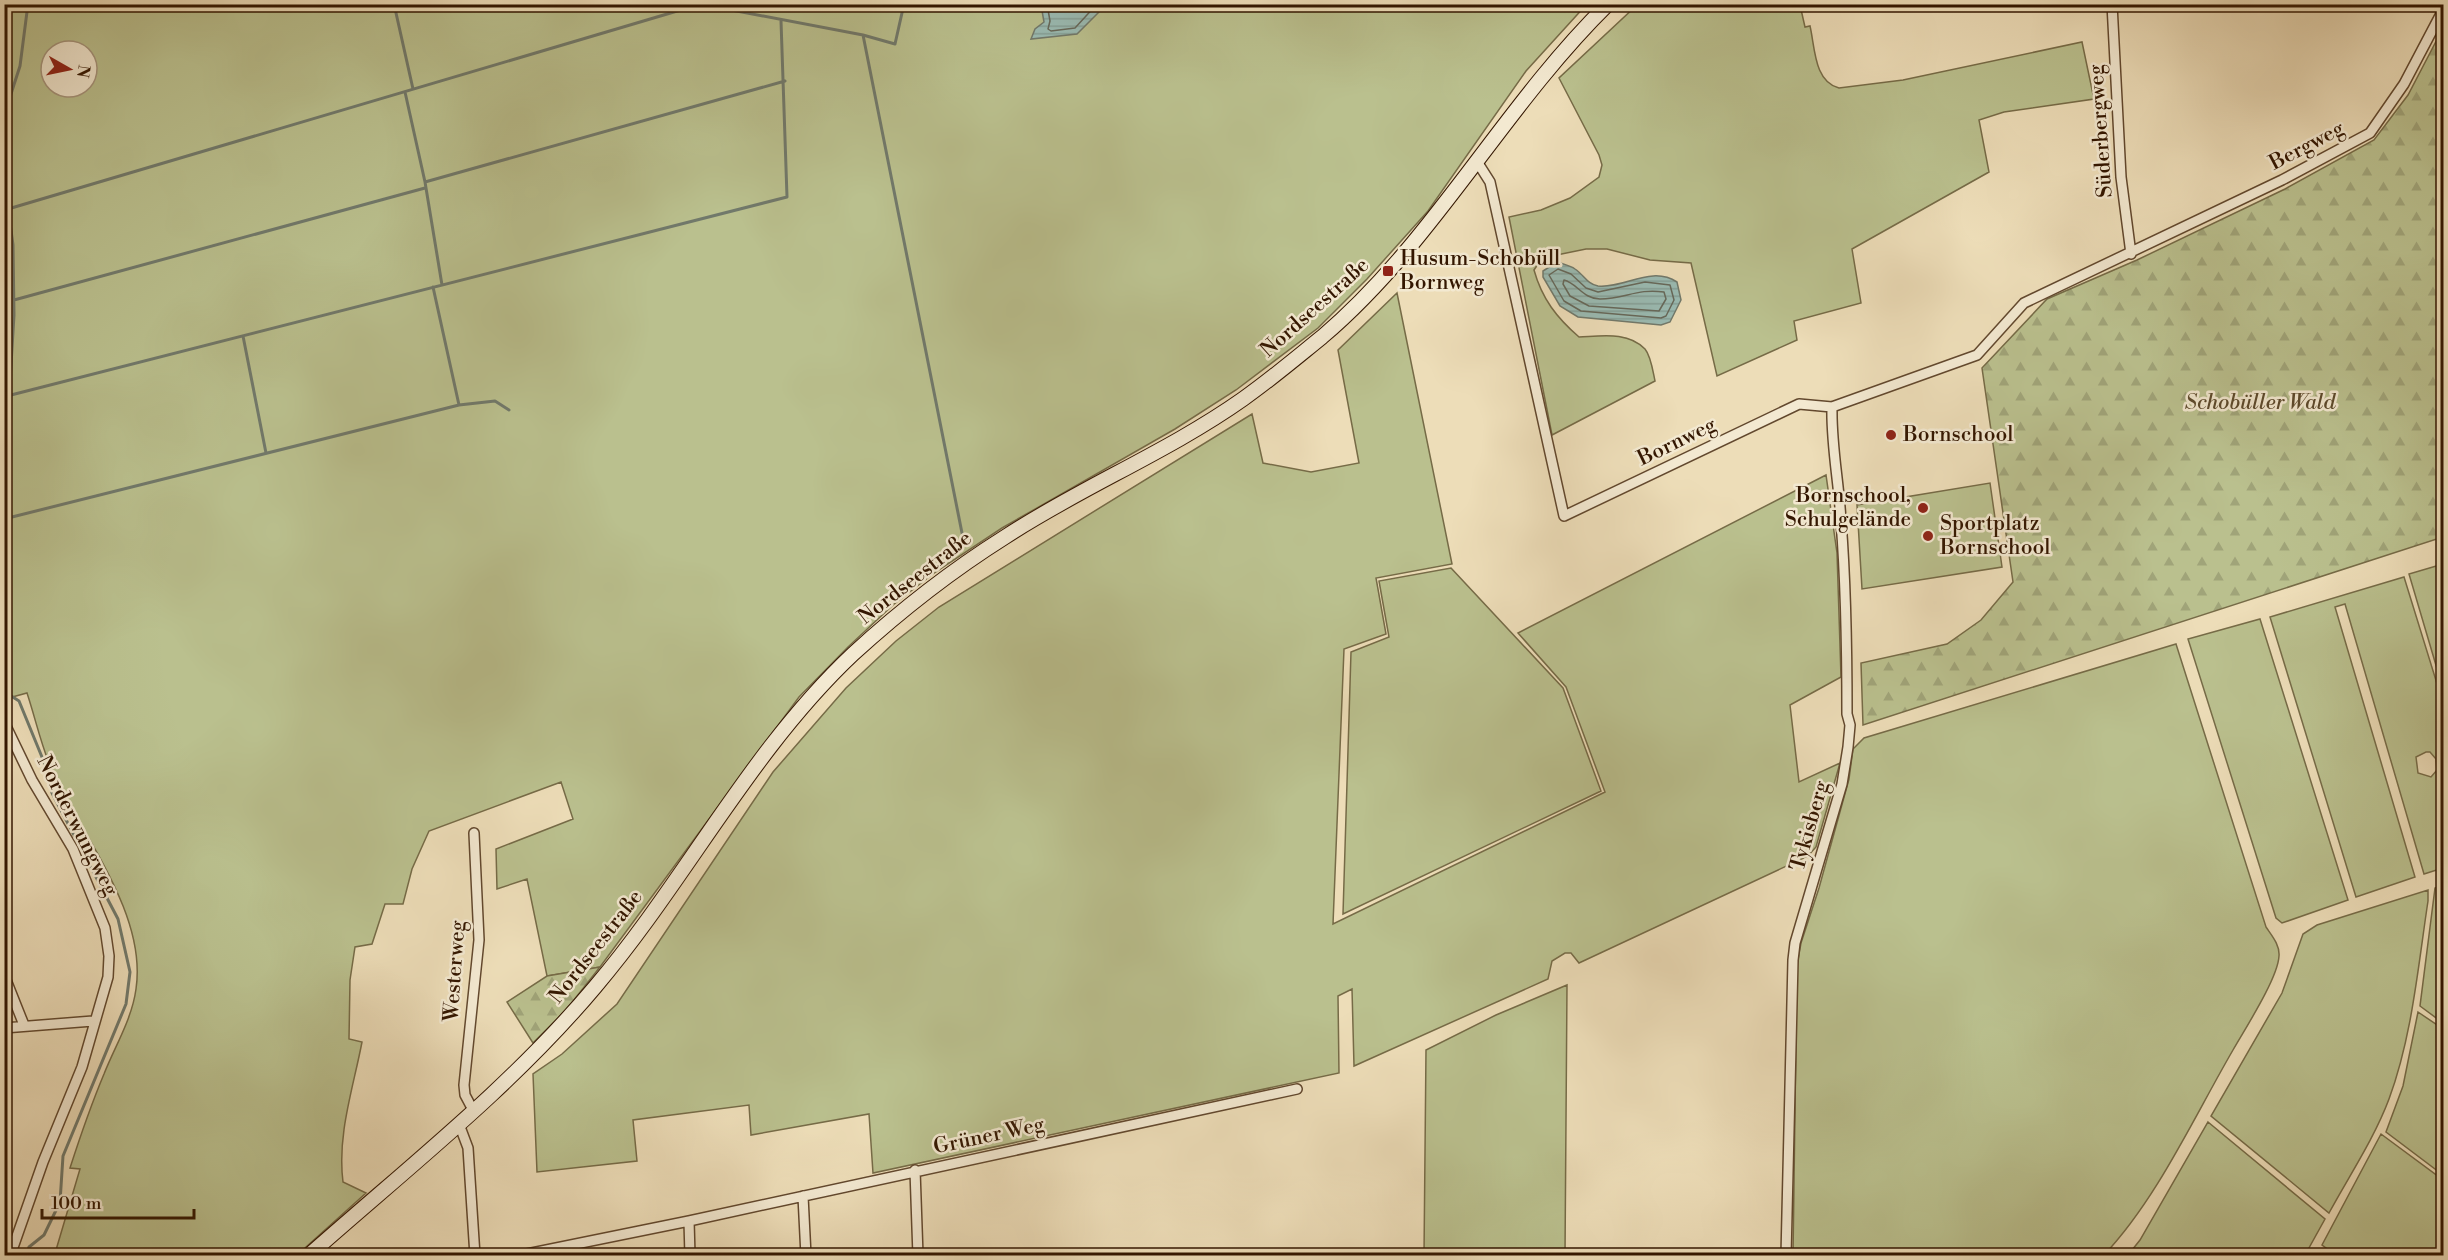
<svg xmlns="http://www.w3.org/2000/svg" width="2448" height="1260" font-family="'Libre Bodoni',serif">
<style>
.grass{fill:#bac08e;stroke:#766b47;stroke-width:1.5;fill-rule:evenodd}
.forest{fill:url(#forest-firs);stroke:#766b47;stroke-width:1.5}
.water{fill:url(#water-rules);stroke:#71796b;stroke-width:1.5}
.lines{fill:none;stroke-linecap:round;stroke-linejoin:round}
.shore{stroke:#66685a;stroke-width:1.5}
.stream{stroke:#71796b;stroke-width:3}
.minor-casing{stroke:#62482e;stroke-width:12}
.secondary-casing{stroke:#331600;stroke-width:16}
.minor{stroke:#f3e9d1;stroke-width:9}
.secondary{stroke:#f3e9d1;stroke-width:14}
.poi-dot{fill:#8f2418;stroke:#f3e9d1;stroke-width:2}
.labels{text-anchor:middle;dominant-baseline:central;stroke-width:5;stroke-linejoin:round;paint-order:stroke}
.street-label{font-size:21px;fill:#331600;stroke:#f3e9d1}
.poi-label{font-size:21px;fill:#331600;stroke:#f3e9d1;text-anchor:start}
.park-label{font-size:21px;font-style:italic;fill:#5c492b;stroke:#f3e9d1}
</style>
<defs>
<pattern id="forest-firs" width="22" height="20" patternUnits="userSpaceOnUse" patternTransform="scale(1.5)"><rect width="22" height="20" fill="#bac08e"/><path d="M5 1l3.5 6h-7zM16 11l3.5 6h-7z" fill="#a0a479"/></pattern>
<pattern id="water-rules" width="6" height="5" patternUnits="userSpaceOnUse" patternTransform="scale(1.5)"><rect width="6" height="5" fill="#9abbb3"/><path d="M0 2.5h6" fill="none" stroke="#85a098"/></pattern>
</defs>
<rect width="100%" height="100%" fill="#edddb8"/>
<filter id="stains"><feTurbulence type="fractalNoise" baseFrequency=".00333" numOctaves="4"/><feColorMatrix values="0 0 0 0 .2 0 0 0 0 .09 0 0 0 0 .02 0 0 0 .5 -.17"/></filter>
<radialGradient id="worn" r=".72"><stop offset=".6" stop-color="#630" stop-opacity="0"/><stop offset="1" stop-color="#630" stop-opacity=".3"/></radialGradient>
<path class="grass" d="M4 5H1586L1526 71 1428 211 1367 279 1318 328 1236 390 1175 429 1002 528 934 573 893 605 848 647 799 697 600 967 547 976 527 879 497 889 496 849 573 819 561 782 429 831 412 869 403 904H385L372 944 355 947 350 980 349 1039 362 1042C353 1089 337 1135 343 1182L366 1193 296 1256 36 1255 37 1252 56 1250 80 1169 70 1168C80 1137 91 1105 104 1074 115 1046 132 1019 136 989 147 915 84 838 54 775 42 750 36 720 27 693L5 699ZM51 51H87V87H51Z
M1637 5H1800L1805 27 1810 26C1815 47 1814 82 1839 88L1903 80 2082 42 2094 99 2004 112 1979 120 1989 172 1852 249 1861 303 1794 321 1797 340 1717 376 1691 263 1650 260 1607 249H1586L1542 258 1534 270C1542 299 1557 318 1579 337 1601 336 1628 331 1645 349 1651 356 1653 372 1655 381L1552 435 1509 217 1541 210 1570 198 1599 177 1602 165 1599 155 1559 78Z
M1397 293 1452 564 1376 578 1386 634 1344 649 1333 924 1605 792 1566 687 1518 633 1826 475 1837 553 1841 677 1790 705 1799 782 1840 763 1816 847 1808 856 1579 963 1571 953H1565L1552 961 1548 979 1354 1066 1352 989 1338 996 1339 1073 873 1173 869 1114 751 1135 749 1105 633 1120 637 1161 537 1172 533 1074 562 1054 617 1004 773 772 846 688 896 641 939 607 1252 414 1263 463 1311 472 1359 463 1338 350Z
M1990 483 2002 567 1862 589 1857 505Z
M2443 564H2444L2443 689 2409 574Z
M1451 568 1563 688 1601 791 1343 914 1351 652 1389 637 1379 581Z
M2404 577 2443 703V868L2424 874 2345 604 2335 607 2415 877 2356 897 2270 617ZM2426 752H2430L2436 759 2437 770 2431 777 2418 773 2416 757Z
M2260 619 2348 900 2282 923 2276 918 2188 639Z
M2176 644 2266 927C2272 936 2280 945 2279 956 2278 978 2245 1029 2233 1050 2194 1117 2157 1199 2104 1255L1793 1256 1797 965 1801 943 1819 888 1849 779 1853 749 1864 738Z
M2443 885H2444L2443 1023 2420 1006 2435 888Z
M2428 890V901C2418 967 2412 1037 2389 1099 2374 1139 2349 1176 2329 1213L2211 1116 2282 993 2303 934 2317 925Z
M1567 985 1565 1255H1424L1426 1050 1496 1015Z
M2418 1012 2443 1029V1175L2386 1132 2403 1086Z
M2208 1122 2325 1219 2305 1255H2128L2140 1240Z
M2381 1134 2443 1180V1255H2336L2322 1245Z"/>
<path class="forest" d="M2443 28V537L1863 725 1861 663 1947 644 1981 620 2013 582 1982 368 2047 299 2137 260 2285 189 2374 140 2408 95Z
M600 967 566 1010 533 1043 507 1002 547 976Z"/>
<path class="water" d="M1041 5V4L1106 5 1077 34 1031 39 1035 29 1044 22Z
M1557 262C1563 264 1571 266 1575 269 1584 275 1587 284 1598 286 1624 289 1651 265 1677 282L1681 300 1670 322 1661 325 1578 317 1560 306 1543 277V271Z"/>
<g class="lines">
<path class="shore" d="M1047 4 1050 21 1048 29 1051 31 1075 28 1097 4
M1558 269 1571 274 1586 288 1598 292 1645 282 1670 285 1674 300 1666 316 1661 318 1581 311 1564 301 1549 275Z
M1564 280C1577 283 1583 299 1600 299 1625 299 1637 288 1664 292L1666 299 1659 311 1589 306 1570 296 1563 284Z"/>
<path class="stream" d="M394 4 413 89
M700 4 863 35 895 44 904 4
M863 35 962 533
M405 92 425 182 442 285
M425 182 785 81
M8 209 684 9
M433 287 459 405
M14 300 425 188
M243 336 266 453
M11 395 787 197 781 21
M4 481 14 315 13 245 5 187 10 97 20 66 28 4
M4 519 459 405 495 401 509 410
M4 686 5 692 19 701 44 762 52 793 118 919 130 972 126 1004 63 1156 60 1202 44 1235 29 1247 26 1256"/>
<defs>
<path id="minor" d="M2112 4 2121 177 2131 254
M1476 160 1490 182 1564 516 1799 404 1832 407 1977 355 2024 303 2282 180 2370 133 2404 84 2444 8
M4 722 32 780 73 849 105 928 109 956 108 977 82 1067 43 1162 10 1256
M4 975 24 1025
M4 1028 93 1021
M473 1110 465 1095 464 1085 479 940 474 833
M459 1124 468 1148 475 1256
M915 1170 918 1256
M803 1196 806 1256
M689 1221 690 1256
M517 1256 689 1221 1297 1089
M1786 1256 1793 960 1795 943 1842 784 1848 747 1850 725 1847 714C1847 650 1846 585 1841 521 1839 482 1831 445 1832 407"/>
<path id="secondary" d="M308 1256C406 1169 511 1087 595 987 686 880 750 751 853 654 900 611 951 571 1005 537 1081 487 1168 452 1243 399 1270 380 1296 358 1322 337 1433 243 1503 107 1608 4"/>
</defs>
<use href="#minor" class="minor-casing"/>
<use href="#secondary" class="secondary-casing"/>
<use href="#minor" class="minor"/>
<use href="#secondary" class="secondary"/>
</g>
<g class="poi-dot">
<rect x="1382" y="265" width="12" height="12" rx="3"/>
<circle cx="1891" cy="435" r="6"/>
<circle cx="1923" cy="508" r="6"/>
<circle cx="1928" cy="536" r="6"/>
</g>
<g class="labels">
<g class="street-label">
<text transform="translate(2101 131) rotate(-94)">Süderbergweg</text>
<text transform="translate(2307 146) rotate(-28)">Bergweg</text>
<text transform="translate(1315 308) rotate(-42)">Nordseestraße</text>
<text transform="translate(1677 442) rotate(-26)">Bornweg</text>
<text transform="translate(915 578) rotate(-38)">Nordseestraße</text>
<text transform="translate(77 826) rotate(63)">Norderwungweg</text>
<text transform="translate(1810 826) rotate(-74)">Tykisberg</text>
<text transform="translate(596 947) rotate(-52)">Nordseestraße</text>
<text transform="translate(455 971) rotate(-86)">Westerweg</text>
<text transform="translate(989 1136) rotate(-12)">Grüner Weg</text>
</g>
<g class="poi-label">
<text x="1400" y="259">Husum-Schobüll<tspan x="1400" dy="24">Bornweg</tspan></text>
<text x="1903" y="435">Bornschool</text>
<text x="1911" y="496" text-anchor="end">Bornschool,<tspan x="1911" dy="24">Schulgelände</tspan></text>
<text x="1940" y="524">Sportplatz<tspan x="1940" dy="24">Bornschool</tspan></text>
</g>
<g class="park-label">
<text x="2260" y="403">Schobüller Wald</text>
</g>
</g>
<rect width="2448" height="1260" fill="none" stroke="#edddb8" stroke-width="24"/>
<rect x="6" y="6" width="2436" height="1248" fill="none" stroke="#331600" stroke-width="3"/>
<rect x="12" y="12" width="2424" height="1236" fill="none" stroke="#331600" stroke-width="1.5"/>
<g transform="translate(69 69) rotate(99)"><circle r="28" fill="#f3e9d1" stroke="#a6957d" stroke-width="1.5"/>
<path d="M0-4.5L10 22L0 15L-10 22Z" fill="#8f2418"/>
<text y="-9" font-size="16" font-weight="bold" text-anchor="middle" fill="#331600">N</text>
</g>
<path d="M42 1209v9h152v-9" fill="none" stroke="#331600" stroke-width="3"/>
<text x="51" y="1209" font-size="18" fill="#331600" stroke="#f3e9d1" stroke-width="4.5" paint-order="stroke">100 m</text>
<rect width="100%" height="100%" filter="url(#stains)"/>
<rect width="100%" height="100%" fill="url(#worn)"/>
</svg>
